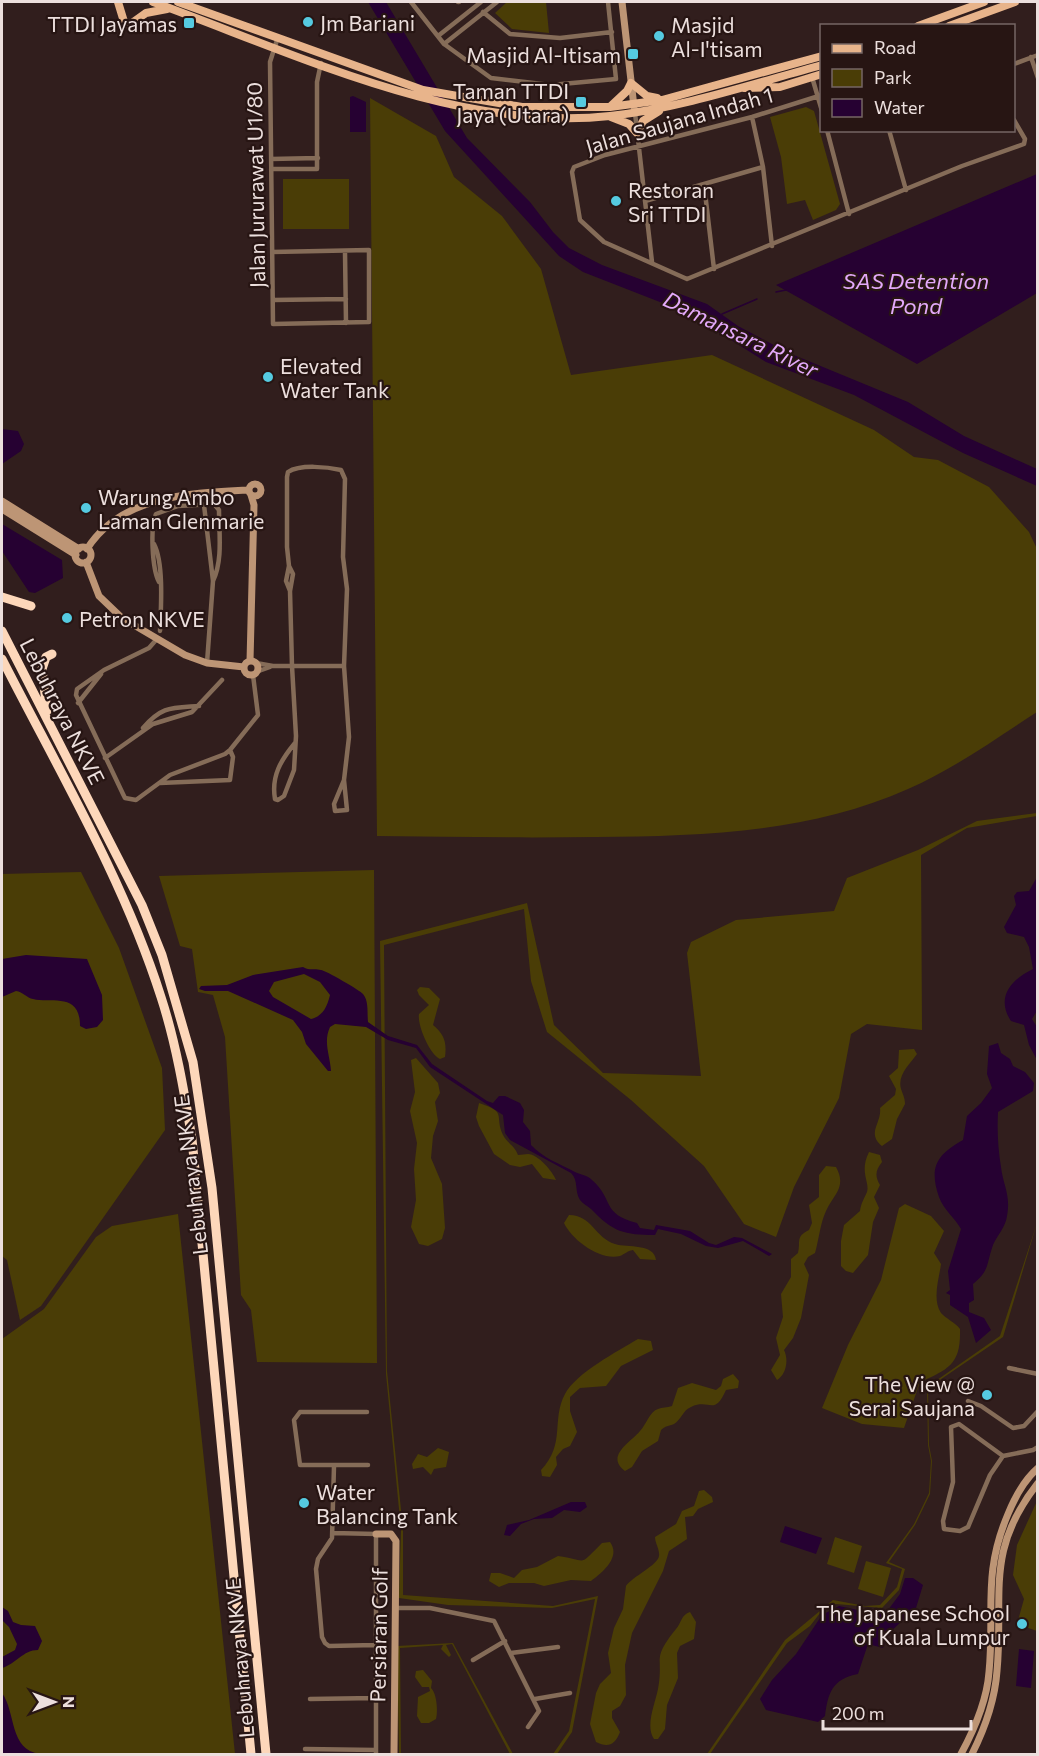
<svg xmlns="http://www.w3.org/2000/svg" width="1039" height="1756" font-family="Commissioner,sans-serif">
<style>
.green{fill:#4a3d06}
.water{fill:#260132;fill-rule:evenodd}
.lines{fill:none;stroke-linecap:round;stroke-linejoin:round}
.stream{stroke:#260132;stroke-width:1.5}
.street{stroke:#856c58;stroke-width:4.5}
.secondary{stroke:#bd9575;stroke-width:7}
.primary{stroke:#e8b48b;stroke-width:8}
.highway{stroke:#fdd7ba;stroke-width:9}
.poi-dot{fill:#55cae0;stroke:#271513;stroke-width:2}
.labels{text-anchor:middle;dominant-baseline:central;stroke-width:4.5;stroke-linejoin:round;paint-order:stroke}
.poi-label{font-size:21px;fill:#ecdfdd;stroke:#271513;text-anchor:start}
.street-label{font-size:21px;fill:#ecdfdd;stroke:#271513}
.water-label{font-size:22px;font-style:italic;fill:#e3a9fa;stroke:#271513}
</style>
<rect width="100%" height="100%" fill="#311e1d"/>
<path class="green" d="M507 2H546L549 33 512 29 495 13Z
M370 98 436 136 454 177 502 216 541 269 571 375 712 355 874 430 914 457 938 460 989 487 1029 532 1037 549V712C995 739 954 769 908 789 809 833 703 836 596 837 523 838 450 837 377 836Z
M806 107 814 111 840 204 836 210 813 220 805 200 787 204 781 157 770 117Z
M283 179H349V229H283Z
M1037 813V816L967 828 921 855 922 1030 867 1024 851 1034 839 1098 794 1187 776 1237 744 1224 704 1166 631 1100 547 1032 531 981 524 909 384 945 387 1371 403 1530V1595L553 1606 598 1596 572 1732 557 1754H553L569 1731 595 1599 552 1608 448 1605 399 1598 401 1530 386 1374 380 941 527 903 554 1025 603 1073 701 1076 687 953 691 942 736 920 834 911 847 878 918 850 977 821Z
M374 870 377 1363 257 1362 251 1310 241 1295 225 1037 213 995 198 992 192 949 180 946 159 876Z
M81 872 119 948 162 1068 165 1130 41 1306 20 1320 7 1260 2 1256V874Z
M420 987 429 988 440 999 433 1025C444 1034 447 1042 445 1057L440 1059C430 1055 417 1025 419 1014L429 1005 419 995 417 990Z
M914 1049 917 1054C910 1064 897 1075 901 1089 903 1095 905 1098 905 1104L897 1119 892 1139 882 1146C866 1133 882 1123 880 1108L895 1095 896 1089 889 1076 898 1068 899 1050Z
M416 1058 438 1083 440 1093 435 1102 438 1121 433 1136 431 1158 442 1184 445 1228 442 1239 428 1246 419 1244 411 1227 416 1200 414 1169 417 1143 410 1111 415 1092 411 1060Z
M479 1103C508 1112 494 1116 503 1135 507 1143 515 1146 518 1155 522 1155 525 1154 528 1154 538 1154 553 1172 556 1180L543 1178 532 1164 520 1167 510 1165 494 1154 479 1126 476 1117Z
M869 1152 880 1155 882 1162C875 1171 875 1176 880 1185L874 1197 879 1208 873 1222 868 1255 853 1273 846 1271 841 1266V1241L844 1225 860 1211C861 1203 864 1199 867 1192 870 1182 859 1172 869 1152Z
M826 1166 836 1167C847 1187 834 1194 826 1211 820 1224 819 1239 815 1253L808 1257 804 1264 809 1275 801 1318 793 1338 784 1350C789 1360 786 1375 777 1380L771 1370 780 1355 776 1338 783 1317 781 1294 791 1277V1259L798 1253C801 1241 795 1237 809 1230L812 1223 809 1205 819 1197V1175Z
M905 1204 931 1216 944 1231 934 1253 941 1264C939 1279 932 1299 941 1313 946 1319 955 1322 960 1329 961 1364 949 1369 920 1382L904 1428 862 1424 822 1408 848 1345 881 1280 899 1208Z
M178 1214 235 1754H2V1339L44 1309 96 1237 112 1226Z
M569 1215C592 1215 595 1238 615 1244 628 1248 654 1243 656 1260L640 1259 633 1250C627 1251 625 1254 620 1256 600 1261 572 1240 564 1223Z
M1037 1223 1003 1337 928 1388 929 1445 932 1461 930 1494 915 1525 889 1562 905 1569 899 1590 882 1608 836 1604 824 1608 810 1626 787 1643 710 1754H707L785 1640 833 1600 865 1606 880 1605 897 1587 902 1569 886 1563 914 1524 929 1493 931 1461 928 1445 927 1387 1000 1336Z
M638 1339 651 1341 653 1350 621 1366 606 1386 580 1388 570 1397V1411L577 1432 570 1446 563 1449 556 1457 557 1465 550 1477 542 1476 541 1470C566 1444 551 1420 565 1394 576 1373 618 1351 638 1339Z
M733 1374 739 1381 738 1388 726 1390C714 1417 710 1398 691 1407 683 1410 681 1420 674 1424 669 1426 665 1426 661 1430L658 1441 642 1451 632 1467 625 1471C605 1456 630 1443 640 1431 646 1425 650 1411 658 1409 662 1407 667 1408 672 1406L678 1388 692 1383 716 1390 721 1386 723 1379Z
M438 1448 449 1452 446 1467 434 1469 431 1475 423 1467 413 1469 412 1464 418 1454 427 1457Z
M704 1490 712 1497 713 1502 698 1509 693 1516 685 1517 687 1539 669 1551 663 1571 632 1633 625 1665 626 1695 620 1706 612 1711V1718L620 1732C615 1745 608 1748 596 1742L590 1724 596 1693 600 1684 611 1673 608 1653 614 1628 623 1609 626 1586C632 1577 658 1565 659 1556 660 1550 655 1543 655 1537L676 1524 682 1511 694 1506 699 1491Z
M1037 1501V1631L1017 1624 1024 1599 1013 1575 1017 1545Z
M835 1537 862 1546 854 1573 827 1564Z
M610 1542C621 1557 603 1572 591 1581L571 1580 544 1586 534 1583H509L499 1587 489 1581 491 1573H500L514 1578 522 1570 537 1567 558 1556C589 1560 577 1568 602 1543Z
M866 1561 891 1568 883 1597 858 1589Z
M690 1612 696 1622 694 1639 680 1646 677 1653 678 1678 667 1705 665 1729 658 1739H654C645 1726 655 1704 658 1689 664 1656 651 1660 676 1629 682 1622 681 1615 690 1612Z
M453 1643 513 1754H510L452 1644 446 1645 451 1655 449 1657 441 1649 443 1645 400 1648 401 1754H399L397 1646Z
M423 1670 432 1681 431 1688C437 1694 438 1711 436 1719L429 1723H421L417 1716 418 1697 430 1691 429 1687H422L415 1677 416 1671Z"/>
<path class="water" d="M368 2H386L467 138 530 202 553 232 569 248 602 265 707 304 738 326 789 353 908 402 964 436 1037 469V486L963 453 854 395 766 362 688 313 583 272 559 256 445 131Z
M353 96 366 102V132H350V97Z
M1037 174V293L917 364 776 285Z
M2 429 18 431 24 444 21 451 2 464Z
M2 524 62 560 63 578 35 593 29 592 2 551Z
M1037 877 1038 1009 1032 1019 1037 1027V1060L1029 1045 1024 1025 1011 1021C995 997 1012 979 1033 969L1029 947 1024 937 1007 933 1004 927 1016 905 1014 896 1017 892 1029 891Z
M26 955 87 959 102 995 103 1020 97 1027 86 1029 80 1026C80 991 51 1004 33 999 27 998 23 992 16 991L2 997V959Z
M303 967C310 971 314 968 321 970 325 970 361 991 363 994 369 1001 367 1013 368 1022L388 1036 417 1045 432 1064 487 1101 493 1103 499 1096H505L520 1103 524 1110 523 1122 530 1131 531 1145C543 1158 560 1164 575 1172 581 1175 587 1175 592 1180 614 1199 601 1214 637 1223L640 1228 654 1230 656 1225 690 1231 709 1243 716 1245 734 1237 742 1238 772 1254 769 1256 743 1241 718 1248 706 1246 681 1234 658 1229 655 1235C624 1235 613 1232 591 1209 588 1206 583 1204 580 1200 574 1191 579 1181 571 1173L510 1140 505 1133 503 1115 430 1067 416 1048 388 1040 366 1027 335 1024 330 1027C323 1042 330 1055 331 1071H328L306 1044 302 1032 293 1020 228 991H205L199 989 201 986 227 985 253 975ZM304 974 320 982 330 995C327 1007 323 1016 311 1019L273 997 269 991 274 982Z
M998 1043 1001 1053 1010 1059 1013 1066 1025 1072 1034 1083 1033 1091 998 1112C997 1131 998 1149 1001 1167 1003 1185 1011 1195 1007 1216 1006 1226 997 1236 993 1245 986 1265 990 1270 973 1284L974 1300 969 1303V1312L984 1318 991 1330 976 1343 968 1317 950 1305V1295L946 1293 950 1290 948 1271 961 1229C955 1218 943 1209 939 1197 929 1168 936 1155 963 1140L967 1116 981 1103 992 1088 987 1074 989 1046Z
M571 1502H585L587 1507 580 1512 564 1510 552 1518 534 1519 521 1524 510 1536 504 1535 507 1525 529 1520Z
M785 1526 822 1538 816 1554 780 1542Z
M905 1578H913L923 1585 916 1608 888 1634 883 1648 868 1644 858 1674C832 1679 828 1693 825 1716L818 1722 766 1710 760 1699 772 1680 796 1654 822 1615 839 1606 867 1612 888 1610 900 1594Z
M2 1607 8 1611 13 1622 21 1625 35 1626 42 1641 38 1650C23 1650 16 1664 2 1668V1657L15 1650 17 1644 9 1627 2 1620Z
M1019 1649 1034 1651 1031 1688 1016 1686Z
M2 1693C16 1712 9 1750 40 1754H2Z"/>
<g class="lines">
<path class="stream" d="M776 292 786 290
M722 314 757 299"/>
<path class="street" d="M411 2 444 44 491 78 551 85 616 79 608 2
M458 2H459
M483 12 510 34 560 38 612 32
M438 36 481 2
M444 44 497 2
M1031 57 1038 78
M1014 64 1038 55
M812 77 822 111
M822 95 752 117 605 155 574 167 572 172 580 220 604 242 687 279 962 166 1024 144 1025 139 1014 120
M635 113 652 262
M752 117 763 167 772 246
M827 130 849 214
M889 130 906 190
M271 159 318 158
M271 169H317V82L321 63
M704 184 714 269
M645 201 763 167
M272 252 369 250V322L273 324 270 62 278 37
M345 252 346 323
M273 300 346 299
M204 505 213 581 207 663
M154 544C164 563 161 608 160 631
M289 566 286 581 290 591
M159 582C152 569 150 526 156 514L178 506 214 504 219 510C219 533 223 560 213 581
M156 640 149 648 104 670 77 689 76 695 123 794 125 798 136 800 170 775 225 754 230 750 258 715 253 675
M256 663 273 666H344
M256 672 270 667
M78 703 101 674
M143 728C162 706 171 708 199 706
M295 743C281 760 271 776 275 799L278 800 284 796 294 770 296 736 292 666 290 591 293 574 289 566 287 547V477L288 472C300 464 328 467 341 470L345 479 343 557 347 589 344 666 349 737 344 780 334 804 335 811 347 810 344 780
M105 758 153 724 192 712 222 680
M160 783 230 780 233 757 230 750
M1009 1368 1038 1374
M968 1401 981 1406 1013 1428 1024 1426 1038 1411
M367 1412H300L294 1420 300 1465H368
M1003 1456 959 1424 951 1427 953 1482 943 1521 944 1529 960 1531 968 1527 990 1475 1003 1456 1033 1450 1038 1447
M334 1466 332 1538 318 1559 316 1569 322 1637 325 1643 329 1646 375 1645
M333 1533 376 1534V1754
M395 1608H430L494 1621 539 1711 528 1727
M511 1653 558 1647
M473 1660 505 1641
M310 1699 375 1698
M535 1699 570 1693
M305 1749 376 1750"/>
<path class="secondary" d="M622 2 634 107
M249 490a6 6 0 1 1 12 0a6 6 0 1 1-12 0Z
M2 501 79 549
M2 509 76 555
M75 555a8 8 0 1 1 16 0a8 8 0 1 1-16 0Z
M87 549C121 495 192 493 248 490
M86 562 99 596 122 618 185 655 207 663 244 667
M244 668a7 7 0 1 1 14 0a7 7 0 1 1-14 0Z
M250 661 254 505 251 495
M376 1534H391L396 1541 394 1754
M961 1754C974 1730 987 1699 989 1672 995 1611 982 1575 1008 1514 1015 1497 1024 1480 1038 1468
M972 1754C984 1730 995 1699 997 1671 1004 1595 984 1551 1038 1483"/>
<path class="primary" d="M118 2 125 25
M153 2C294 53 458 133 610 116 682 108 752 84 822 65
M178 2 423 90 522 107H610L662 100 822 56
M132 23 146 13 167 9
M918 26 984 2
M949 26 1015 2
M744 88 780 87 822 74
M611 106 627 91 631 83 647 96 657 98
M611 117 629 124 637 133 643 121 659 111"/>
<path class="highway" d="M2 597 31 606
M2 631 142 905 162 955 193 1062 212 1188 266 1754
M2 659C58 769 123 878 161 997 176 1043 184 1091 192 1139L251 1754
M47 711 42 669 46 657 52 654"/>
</g>
<g class="poi-dot">
<circle cx="308" cy="22" r="6"/>
<rect x="183" y="17" width="12" height="12" rx="3"/>
<circle cx="659" cy="36" r="6"/>
<rect x="627" y="48" width="12" height="12" rx="3"/>
<rect x="575" y="96" width="12" height="12" rx="3"/>
<circle cx="616" cy="201" r="6"/>
<circle cx="268" cy="377" r="6"/>
<circle cx="86" cy="508" r="6"/>
<circle cx="67" cy="618" r="6"/>
<circle cx="987" cy="1395" r="6"/>
<circle cx="304" cy="1503" r="6"/>
<circle cx="1022" cy="1624" r="6"/>
</g>
<g class="labels">
<g class="poi-label">
<text x="320" y="22">Jm Bariani</text>
<text x="177" y="23" text-anchor="end">TTDI Jayamas</text>
<text x="671" y="24">Masjid<tspan x="671" dy="24">Al-I'tisam</tspan></text>
<text x="621" y="54" text-anchor="end">Masjid Al-Itisam</text>
<text x="569" y="90" text-anchor="end">Taman TTDI<tspan x="569" dy="24">Jaya (Utara)</tspan></text>
<text x="628" y="189">Restoran<tspan x="628" dy="24">Sri TTDI</tspan></text>
<text x="280" y="365">Elevated<tspan x="280" dy="24">Water Tank</tspan></text>
<text x="98" y="496">Warung Ambo<tspan x="98" dy="24">Laman Glenmarie</tspan></text>
<text x="79" y="618">Petron NKVE</text>
<text x="975" y="1383" text-anchor="end">The View @<tspan x="975" dy="24">Serai Saujana</tspan></text>
<text x="316" y="1491">Water<tspan x="316" dy="24">Balancing Tank</tspan></text>
<text x="1010" y="1612" text-anchor="end">The Japanese School<tspan x="1010" dy="24">of Kuala Lumpur</tspan></text>
</g>
<g class="street-label">
<text transform="translate(679 120) rotate(-16)">Jalan Saujana Indah 1</text>
<text transform="translate(255 185) rotate(-91)">Jalan Jururawat U1/80</text>
<text transform="translate(63 711) rotate(63)">Lebuhraya NKVE</text>
<text transform="translate(190 1175) rotate(-97)">Lebuhraya NKVE</text>
<text transform="translate(378 1635) rotate(-89)">Persiaran Golf</text>
<text transform="translate(239 1658) rotate(-95)">Lebuhraya NKVE</text>
</g>
<g class="water-label">
<text x="916" y="280">SAS Detention<tspan x="916" dy="25">Pond</tspan></text>
<text transform="translate(741 334) rotate(26)">Damansara River</text>
</g>
</g>
<rect width="1039" height="1756" fill="none" stroke="#ecdfdd" stroke-width="6"/>
<rect x="820" y="24" width="195" height="108" fill="#271513" stroke="#766664" stroke-width="1.5"/>
<rect x="832" y="44" width="30" height="9" fill="#e8b48b" stroke="#766664" stroke-width="1.5"/>
<text x="874" y="54" font-size="18" fill="#ecdfdd">Road</text>
<rect x="832" y="69" width="30" height="18" fill="#4a3d06" stroke="#766664" stroke-width="1.5"/>
<text x="874" y="84" font-size="18" fill="#ecdfdd">Park</text>
<rect x="832" y="99" width="30" height="18" fill="#260132" stroke="#766664" stroke-width="1.5"/>
<text x="874" y="114" font-size="18" fill="#ecdfdd">Water</text>
<g transform="translate(54 1702) rotate(90)" stroke="#271513" stroke-width="4.5" paint-order="stroke">
<path d="M0-4.5L10 22L0 15L-10 22Z" fill="#ecdfdd"/>
<text y="-9" font-size="16" font-weight="bold" text-anchor="middle" fill="#ecdfdd">N</text>
</g>
<path d="M823 1720v9h148v-9" fill="none" stroke="#ecdfdd" stroke-width="3"/>
<text x="832" y="1720" font-size="18" fill="#ecdfdd" stroke="#271513" stroke-width="4.5" paint-order="stroke">200 m</text>
</svg>
